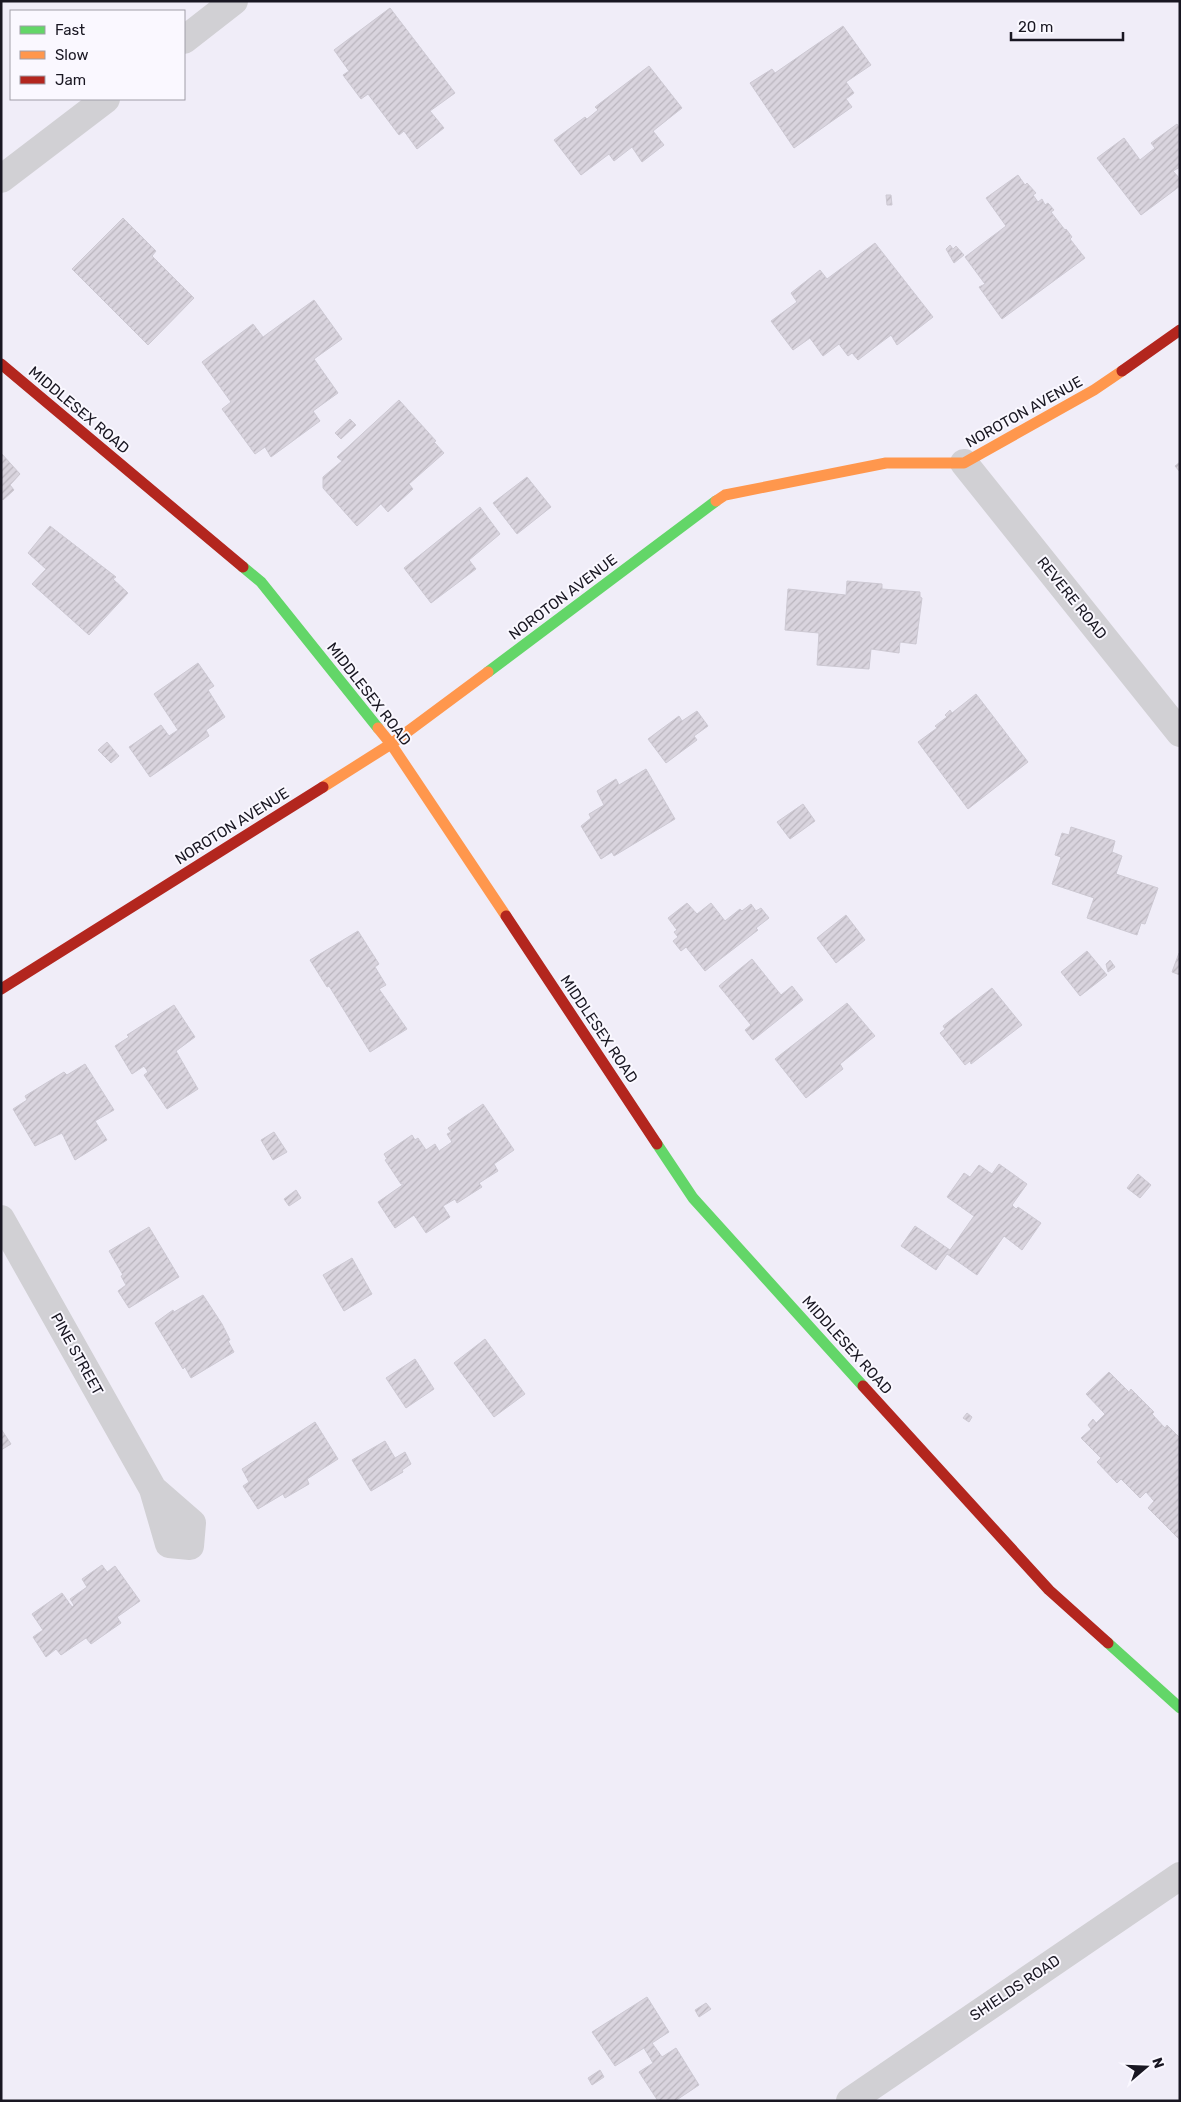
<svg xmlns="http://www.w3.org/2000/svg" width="1181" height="2102" font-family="Rubik,sans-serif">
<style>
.building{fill:url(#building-hatch);stroke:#cdc9d3}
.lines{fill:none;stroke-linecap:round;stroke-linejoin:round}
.street{stroke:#d1d0d4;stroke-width:28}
.fast{stroke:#63d668;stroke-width:11}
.slow{stroke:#ff974d;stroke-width:11}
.jam{stroke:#b3261e;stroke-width:11}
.labels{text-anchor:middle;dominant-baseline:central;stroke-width:4;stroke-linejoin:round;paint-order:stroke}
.street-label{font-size:15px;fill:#191722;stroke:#faf8ff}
</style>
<defs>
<pattern id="building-hatch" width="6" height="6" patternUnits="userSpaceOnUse" patternTransform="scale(1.25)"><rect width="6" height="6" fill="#d9d4de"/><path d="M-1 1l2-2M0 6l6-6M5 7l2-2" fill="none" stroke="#bab5be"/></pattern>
</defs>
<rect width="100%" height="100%" fill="#f0edf8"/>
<path class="building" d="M390 8 455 93 430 111 444 128 417 149 404 131 399 135 368 94 361 99 343 75 349 71 334 50Z
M843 26 871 65 846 82 854 93 846 99 852 107 794 148 750 83 772 69 775 73Z
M649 66 682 108 653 131 664 145 642 162 632 147 614 161 609 154 581 175 554 140 585 117 587 119 598 110 595 107Z
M1177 124 1180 128V167L1173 171 1180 179V186L1141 215 1097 158 1124 138 1140 160 1155 148 1151 143Z
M1018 175 1025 185 1027 183 1036 193 1033 195 1038 202 1042 199 1045 205 1048 203 1054 210 1051 212 1065 230 1066 229 1072 237 1070 239 1085 258 1002 319 979 287 985 284 965 257 1006 226 986 198Z
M886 195H891L892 205H887Z
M123 218 156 251 152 256 194 298 148 345 72 269Z
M875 243 933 317 897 345 891 335 858 360 852 353 848 356 839 344 823 356 810 338 793 350 771 321 797 302 791 293 820 270 827 279Z
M950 245 953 249 956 246 964 255 954 263 946 249Z
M314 300 342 339 314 359 338 393 313 411 320 421 271 457 265 447 255 454 222 409 231 402 202 362 253 324 263 337Z
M399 400 436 441 434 442 444 453 409 484 413 489 388 512 381 504 357 526 323 488V477L342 461 337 457Z
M350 419 356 425 341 439 335 433Z
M1 453 20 474 10 485 14 490 3 500 1 498Z
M1180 462V472L1175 466Z
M527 477 551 507 517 534 493 503Z
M480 507 500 534 469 560 476 569 431 603 404 568Z
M50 526 116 577 113 579 128 593 89 635 32 584 46 569 28 553Z
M847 581 882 584V589L920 592V597L922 598 916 644 900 642 899 653 871 649 869 669 817 665 819 633 785 630 788 589 846 595Z
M198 663 214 686 208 690 225 717 206 730 209 736 150 777 129 747 161 725 169 736 178 730 154 694Z
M976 694 1028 762 968 809 918 742 937 728 935 726 947 717 945 715 950 710 952 713Z
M697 711 708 726 694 736 697 740 666 763 648 739 679 716 682 721Z
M107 742 119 756 111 763 98 750Z
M646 769 675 819 614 856 612 852 601 859 581 826 591 818 589 814 604 805 597 791 616 779 619 785Z
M803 804 815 821 790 839 777 822Z
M1071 827 1115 841 1112 852 1122 856 1116 874 1158 888 1145 924 1141 923 1137 935 1087 918 1094 898 1052 884 1061 857 1055 855 1062 833 1069 835Z
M687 903 697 914 711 903 725 921 740 909 742 911 751 904 756 911 761 908 769 918 756 928 758 930 705 971 686 947 681 951 673 941 678 937 674 932 677 930 668 918Z
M846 915 865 940 836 963 817 938Z
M358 931 379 964 375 967 386 985 379 989 407 1029 370 1052 329 986 327 987 310 960Z
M1087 951 1107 975 1080 996 1061 972Z
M1179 953H1180V975L1172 972Z
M752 959 781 995 792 986 803 1000 753 1040 745 1030 751 1025 719 986Z
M1110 960 1115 967 1108 972 1106 964Z
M992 988 1022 1025 971 1064 970 1061 965 1065 940 1033 945 1029 943 1026Z
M847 1003 875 1036 840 1064 843 1069 806 1098 775 1059Z
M174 1005 195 1037 176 1051 198 1089 167 1109 144 1075 148 1072 144 1066 132 1074 115 1046 129 1037 127 1035Z
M85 1064 114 1110 95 1121 107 1140 75 1160 62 1133 35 1146 13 1109 27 1100 25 1096 64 1072 67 1075Z
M483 1104 514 1150 494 1164 498 1171 479 1183 482 1187 457 1203 455 1199 443 1206 450 1217 426 1233 414 1215 395 1228 378 1202 404 1184H401L385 1160 387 1159 384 1154 412 1135 415 1140 418 1138 426 1150 435 1144 439 1151 452 1142 447 1134 451 1132 448 1128Z
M274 1132 287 1152 273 1160 261 1140Z
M999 1164 1027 1184 1012 1205 1016 1209 1018 1207 1041 1223 1022 1250 1004 1236 977 1275 947 1254 936 1270 901 1246 915 1226 950 1250 974 1216 947 1197 964 1173 970 1177 979 1165 992 1174Z
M1138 1174 1151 1185 1140 1198 1127 1188Z
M296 1190 301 1198 289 1206 284 1199Z
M149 1227 179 1277 129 1308 118 1291 126 1285 121 1276 123 1275 109 1251Z
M352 1258 372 1294 344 1311 323 1275Z
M203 1295 222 1324 230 1340 228 1341 234 1352 191 1378 185 1367 183 1369 155 1323 173 1310 174 1312Z
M485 1339 525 1394 494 1417 454 1363Z
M415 1359 434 1389 406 1408 386 1378Z
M1109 1372 1129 1392 1131 1389 1154 1412 1152 1414 1165 1428 1167 1425 1180 1438 1179 1539 1148 1508 1154 1501 1146 1492 1140 1498 1121 1479 1117 1483 1097 1462 1101 1458 1081 1438 1091 1429 1088 1425 1093 1419 1096 1423 1105 1414 1086 1394Z
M967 1413 972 1417 969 1422 963 1418Z
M315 1422 338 1459 307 1479 309 1484 285 1498 283 1494 258 1509 243 1486 249 1482 242 1469Z
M1 1429 11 1444 1 1450Z
M385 1441 395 1458 405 1452 411 1464 402 1470 403 1472 371 1491 352 1460Z
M102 1565 107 1572 115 1566 140 1601 117 1617 121 1623 91 1644 86 1638 61 1655 56 1649 46 1657 33 1637 43 1630 32 1614 62 1593 72 1607 74 1605 70 1599 87 1587 82 1579Z
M647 1997 669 2032 652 2043 662 2057 676 2048 699 2085 675 2101H658L639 2072 653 2063 644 2048 615 2066 592 2032Z
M706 2003 711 2009 699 2017 695 2010Z
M600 2070 604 2077 592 2085 588 2078Z"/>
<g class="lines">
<path class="street" d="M184 40 234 1
M1 179 106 99
M964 463 1180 733
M1 1219 153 1489 169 1544 190 1546 192 1523 153 1489
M850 2101 1180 1876"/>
<path class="fast" d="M243 567 261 582 378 728
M488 672 716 501
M657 1144 693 1198 863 1386
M1108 1643 1180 1708"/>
<path class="slow" d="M716 501 725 495 886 463H964L1094 390 1122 371
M378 728 391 744 506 916
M323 787 391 744 488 672"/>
<path class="jam" d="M1 364 243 567
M1122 371 1180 330
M506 916 657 1144
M1 989 323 787
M863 1386 1049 1590 1108 1643"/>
</g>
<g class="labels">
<g class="street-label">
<text transform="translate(79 410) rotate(40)">MIDDLESEX ROAD</text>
<text transform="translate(1024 412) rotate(-29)">NOROTON AVENUE</text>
<text transform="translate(563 597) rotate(-37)">NOROTON AVENUE</text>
<text transform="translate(1072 598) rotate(51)">REVERE ROAD</text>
<text transform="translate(369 694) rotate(52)">MIDDLESEX ROAD</text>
<text transform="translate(232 826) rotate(-32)">NOROTON AVENUE</text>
<text transform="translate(599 1029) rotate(56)">MIDDLESEX ROAD</text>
<text transform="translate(847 1345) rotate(48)">MIDDLESEX ROAD</text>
<text transform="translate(77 1354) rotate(61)">PINE STREET</text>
<text transform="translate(1015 1988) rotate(-34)">SHIELDS ROAD</text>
</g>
</g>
<rect width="1181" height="2102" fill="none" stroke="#191722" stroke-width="5"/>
<rect x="10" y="10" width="175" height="90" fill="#faf8ff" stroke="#a09ea7"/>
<rect x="20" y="26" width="25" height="8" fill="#63d668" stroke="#a09ea7"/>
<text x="55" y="35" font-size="15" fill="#191722">Fast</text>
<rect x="20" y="51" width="25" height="8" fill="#ff974d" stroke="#a09ea7"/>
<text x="55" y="60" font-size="15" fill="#191722">Slow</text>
<rect x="20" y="76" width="25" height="8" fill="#b3261e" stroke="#a09ea7"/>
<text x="55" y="85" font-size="15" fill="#191722">Jam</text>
<g transform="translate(1146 2067) rotate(71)" stroke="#faf8ff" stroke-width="4" paint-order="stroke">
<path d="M0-4L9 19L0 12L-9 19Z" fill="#191722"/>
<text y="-8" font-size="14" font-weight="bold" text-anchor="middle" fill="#191722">N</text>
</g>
<path d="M1011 32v8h112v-8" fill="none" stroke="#191722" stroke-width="2.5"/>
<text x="1018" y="32" font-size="15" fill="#191722" stroke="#faf8ff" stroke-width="4" paint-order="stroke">20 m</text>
</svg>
